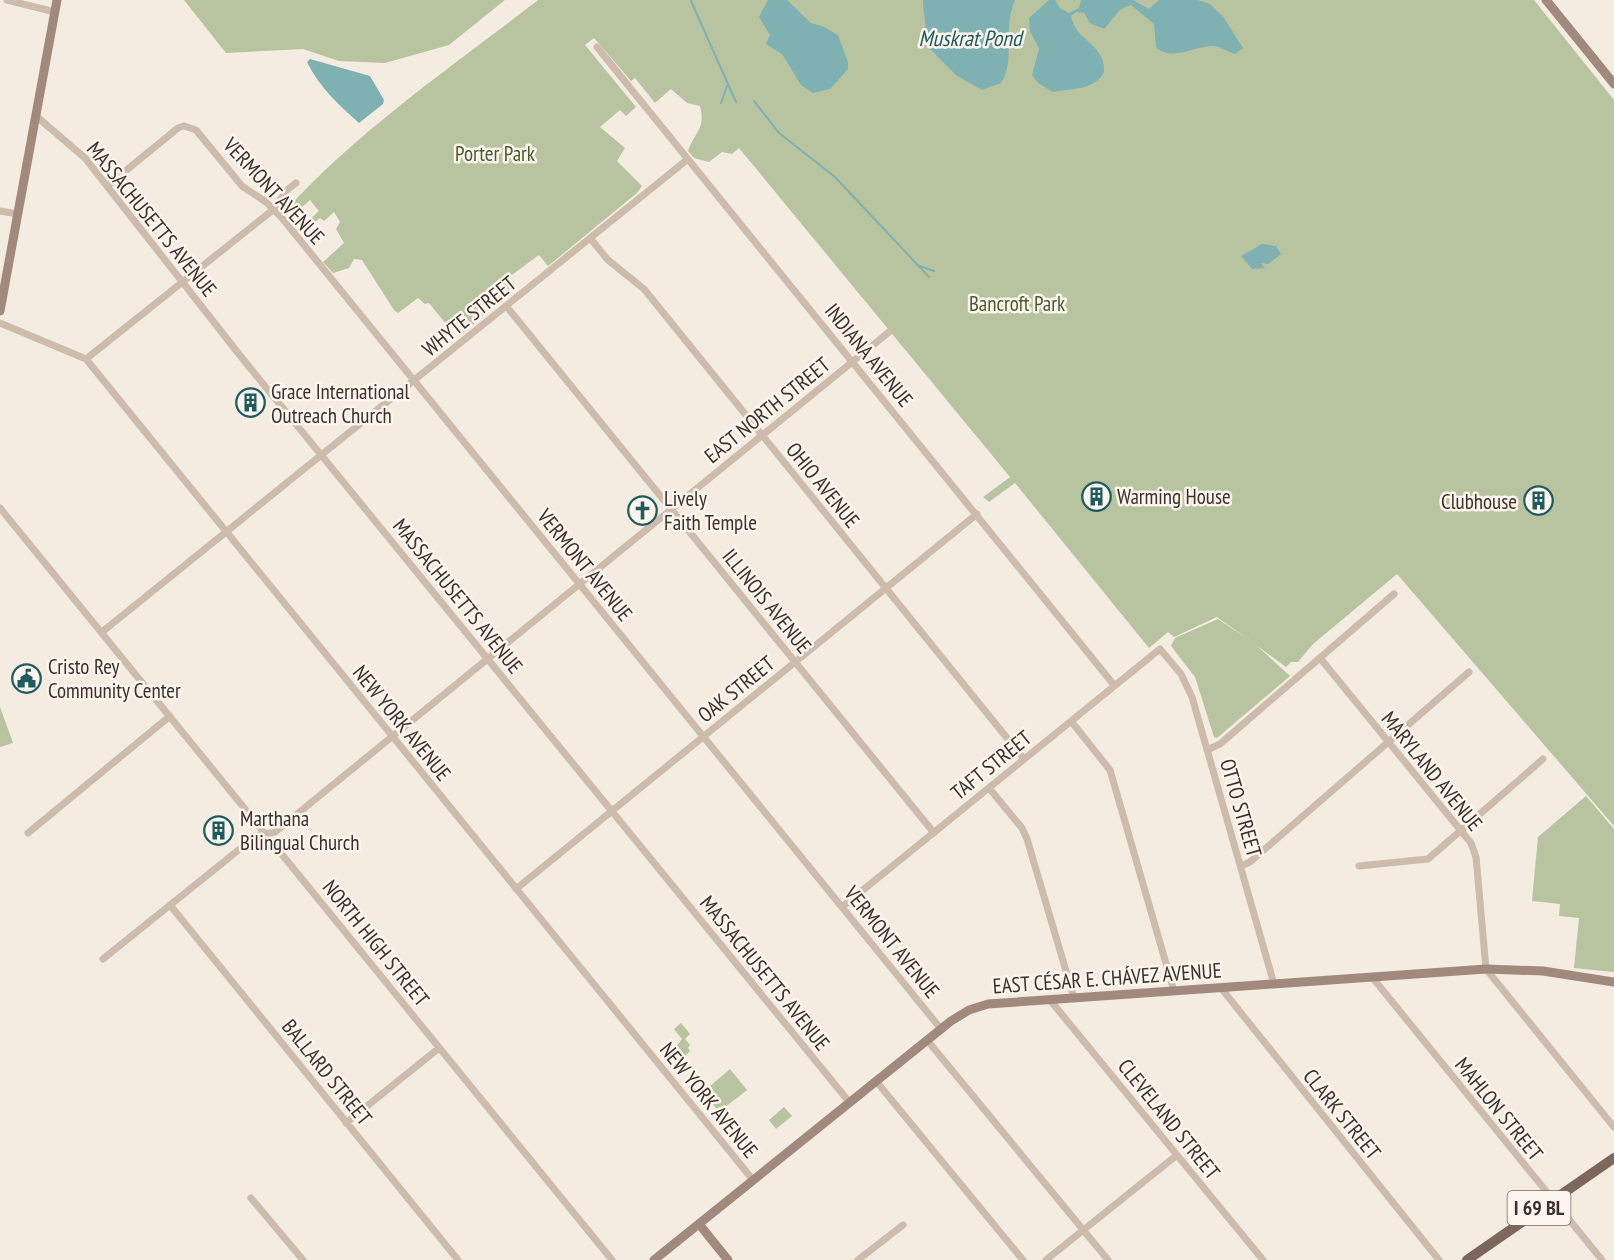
<svg xmlns="http://www.w3.org/2000/svg" width="1614" height="1260" font-family="'PT Sans Narrow',sans-serif">
<style>
.green{fill:#b8c4a0}
.water{fill:#7fb0b2}
.lines{fill:none;stroke-linecap:round;stroke-linejoin:round}
.stream{stroke:#7fb0b2;stroke-width:2}
.street{stroke:#cdbbac;stroke-width:7}
.secondary{stroke:#a18a7d;stroke-width:9}
.primary{stroke:#7d675c;stroke-width:10}
.labels{text-anchor:middle;dominant-baseline:central;stroke-width:5;stroke-linejoin:round;paint-order:stroke}
.shield{fill:#fbf5ee;stroke:#756b66;stroke-width:1.5}
.shield-label{font-size:20px;font-weight:bold;fill:#3b302b}
.park-label{font-size:21px;fill:#4a5a2e;stroke:#fbf5ee}
.street-label{font-size:21px;fill:#3b302b;stroke:#fbf5ee}
.poi-label{font-size:21px;fill:#3b302b;stroke:#fbf5ee;text-anchor:start}
.water-label{font-size:22px;font-style:italic;fill:#1f5a5e;stroke:#fbf5ee}
</style>
<rect width="100%" height="100%" fill="#f4ebe1"/>
<path class="green" d="M184 0H505L449 45 385 63 339 61 303 49 226 53Z
M538 0H1534L1614 100V826L1397 574 1313 644 1298 662H1291L1286 667 1256 645 1290 676 1217 738 1214 737 1195 677 1171 646 1175 638 1218 619 1249 640 1217 617 1174 637 1168 632 1149 648 1015 483 989 502 983 497 1010 477 739 148 732 154 722 152 709 162 694 158 688 151C695 131 706 129 700 106L687 103 671 89 655 103 635 78 631 81 594 38 585 45 636 107 626 116 620 110 600 127 625 148 617 161 642 186 637 193 548 266 539 255 505 280 512 290 460 336 450 323 447 325 429 303 425 304 418 298 398 313 394 310 362 260 354 259 349 268 333 273 323 262 344 243 336 229 340 222 334 212 324 221 320 218 312 224 315 230 309 236 302 227 319 211 310 200 294 214 288 208C361 128 453 66 538 0Z
M0 707 13 743 0 747Z
M1586 796 1614 829V972L1574 968 1579 918 1559 916 1560 904 1532 901 1538 837Z
M681 1023 690 1034 685 1039 690 1045 688 1048 690 1051 683 1058 675 1048 682 1039 674 1029Z
M730 1069 747 1090 719 1112 703 1092Z
M784 1107 792 1116 776 1129 769 1120Z"/>
<path class="water" d="M768 0H787L811 23 822 26 838 35 848 62V69L830 89 813 93 801 85 782 54 766 44 770 35 759 17Z
M923 0H1015C1002 29 1016 60 1001 83L982 90 956 75 926 45C928 29 923 16 923 0Z
M1049 0H1055L1060 8 1069 13 1079 8 1081 0H1133L1149 9 1159 0H1198L1210 4 1224 18 1243 48 1235 54C1227 52 1221 46 1212 46 1195 46 1171 62 1156 47L1154 24 1131 5 1121 9 1104 29 1090 23 1084 13 1076 12 1071 16C1075 41 1106 44 1104 72 1095 91 1071 88 1053 92L1038 83 1032 75 1039 49 1030 31 1029 18Z
M310 59 370 76 384 100 383 104 359 123C339 105 319 87 307 62Z
M1262 244 1276 246 1281 254 1268 264 1261 263 1265 268 1252 269 1241 256Z"/>
<g class="lines">
<path class="stream" d="M691 1 736 102
M754 101 779 133 835 177 929 277
M721 103 727 86
M917 265 934 271"/>
<path class="street" d="M7 0 55 12
M597 47 1114 685
M36 116 85 158 242 358 850 1103
M107 186 178 128 184 126 196 130 242 186 266 202 282 218 941 1029
M0 211 18 214
M590 238 608 260 644 289 1024 759
M507 307 934 833
M0 323 86 359 753 1180
M86 359 274 209 287 190 296 183
M0 508 612 1260
M102 632 688 159
M1320 658 1471 843 1476 857 1486 969 1614 1127
M1071 721 1110 770 1174 991
M1207 750 1220 744 1394 594
M989 788 1022 828 1027 839 1074 998
M28 833 170 716
M1241 866 1250 862 1469 672
M1359 866 1428 859 1543 759
M516 889 977 514
M170 905 458 1260
M842 907 1160 649 1181 674 1192 697 1274 984
M103 959 256 836 275 832 889 332
M1372 977 1602 1260
M1221 988 1439 1260
M1050 1000 1263 1260
M927 1040 1108 1260
M876 1081 1023 1260
M346 1123 439 1048
M251 1198 303 1260
M858 1260 903 1225
M1046 1260 1177 1155"/>
<path class="secondary" d="M1546 0 1614 84
M0 311 57 0
M699 1224 728 1260
M654 1260 951 1021 969 1010 988 1004 1486 969 1543 971 1614 982"/>
<path class="primary" d="M1467 1260 1614 1158"/>
</g>
<defs>
<symbol id="building-ring" viewBox="-11 -11 22 22"><circle r="9.5" fill="#fbf5ee" stroke="#1f5a5e" stroke-width="1.5"/><path d="M-4-6H4V6H1V3H-1V6H-4ZM-2.5-4.3h1.7v1.8h-1.7ZM.8-4.3h1.7v1.8H.8ZM-2.5-1h1.7V.8h-1.7ZM.8-1h1.7V.8H.8Z" fill="#1f5a5e"/></symbol>
<symbol id="church-ring" viewBox="-11 -11 22 22"><circle r="9.5" fill="#fbf5ee" stroke="#1f5a5e" stroke-width="1.5"/><path d="M-1.2-6h2.4v3.5h3.3v2.4h-3.3V6h-2.4V-.1h-3.3v-2.4h3.3Z" fill="#1f5a5e"/></symbol>
<symbol id="civic-ring" viewBox="-11 -11 22 22"><circle r="9.5" fill="#fbf5ee" stroke="#1f5a5e" stroke-width="1.5"/><path d="M-.6-6.5H3V-4.5H.6V-3L4-1V1h2V6H-6V1h2V-1L-.6-3ZM-1.2 2.5V6h2.4V2.5Z" fill="#1f5a5e"/></symbol>
</defs>
<g fill-rule="evenodd">
<use href="#building-ring" x="234" y="386" width="33" height="33"/>
<use href="#building-ring" x="1080" y="480" width="33" height="33"/>
<use href="#building-ring" x="1522" y="484" width="33" height="33"/>
<use href="#church-ring" x="626" y="494" width="33" height="33"/>
<use href="#civic-ring" x="10" y="662" width="33" height="33"/>
<use href="#building-ring" x="202" y="814" width="33" height="33"/>
</g>
<g class="labels">
<rect class="shield" x="1507.5" y="1191" width="63" height="34" rx="4.5"/>
<g class="shield-label">
<text x="1539" y="1208">I 69 BL</text>
</g>
<g class="park-label">
<text x="495" y="153">Porter Park</text>
<text x="1017" y="303">Bancroft Park</text>
</g>
<g class="street-label">
<text transform="translate(274 191) rotate(47)">VERMONT AVENUE</text>
<text transform="translate(152 219) rotate(51)">MASSACHUSETTS AVENUE</text>
<text transform="translate(469 316) rotate(-39)">WHYTE STREET</text>
<text transform="translate(869 355) rotate(51)">INDIANA AVENUE</text>
<text transform="translate(767 410) rotate(-39)">EAST NORTH STREET</text>
<text transform="translate(823 485) rotate(51)">OHIO AVENUE</text>
<text transform="translate(585 565) rotate(51)">VERMONT AVENUE</text>
<text transform="translate(458 596) rotate(51)">MASSACHUSETTS AVENUE</text>
<text transform="translate(767 601) rotate(51)">ILLINOIS AVENUE</text>
<text transform="translate(736 689) rotate(-39)">OAK STREET</text>
<text transform="translate(402 723) rotate(51)">NEW YORK AVENUE</text>
<text transform="translate(991 765) rotate(-39)">TAFT STREET</text>
<text transform="translate(1432 771) rotate(51)">MARYLAND AVENUE</text>
<text transform="translate(1241 808) rotate(74)">OTTO STREET</text>
<text transform="translate(892 942) rotate(51)">VERMONT AVENUE</text>
<text transform="translate(376 943) rotate(51)">NORTH HIGH STREET</text>
<text transform="translate(765 973) rotate(51)">MASSACHUSETTS AVENUE</text>
<text transform="translate(1107 978) rotate(-4)">EAST CÉSAR E. CHÁVEZ AVENUE</text>
<text transform="translate(327 1072) rotate(51)">BALLARD STREET</text>
<text transform="translate(709 1100) rotate(51)">NEW YORK AVENUE</text>
<text transform="translate(1499 1109) rotate(51)">MAHLON STREET</text>
<text transform="translate(1342 1114) rotate(51)">CLARK STREET</text>
<text transform="translate(1169 1119) rotate(51)">CLEVELAND STREET</text>
</g>
<g class="poi-label">
<text x="271" y="391">Grace International<tspan x="271" dy="24">Outreach Church</tspan></text>
<text x="1117" y="496">Warming House</text>
<text x="664" y="498">Lively<tspan x="664" dy="24">Faith Temple</tspan></text>
<text x="1517" y="501" text-anchor="end">Clubhouse</text>
<text x="48" y="666">Cristo Rey<tspan x="48" dy="24">Community Center</tspan></text>
<text x="240" y="818">Marthana<tspan x="240" dy="24">Bilingual Church</tspan></text>
</g>
<g class="water-label">
<text x="970" y="38">Muskrat Pond</text>
</g>
</g>
</svg>
